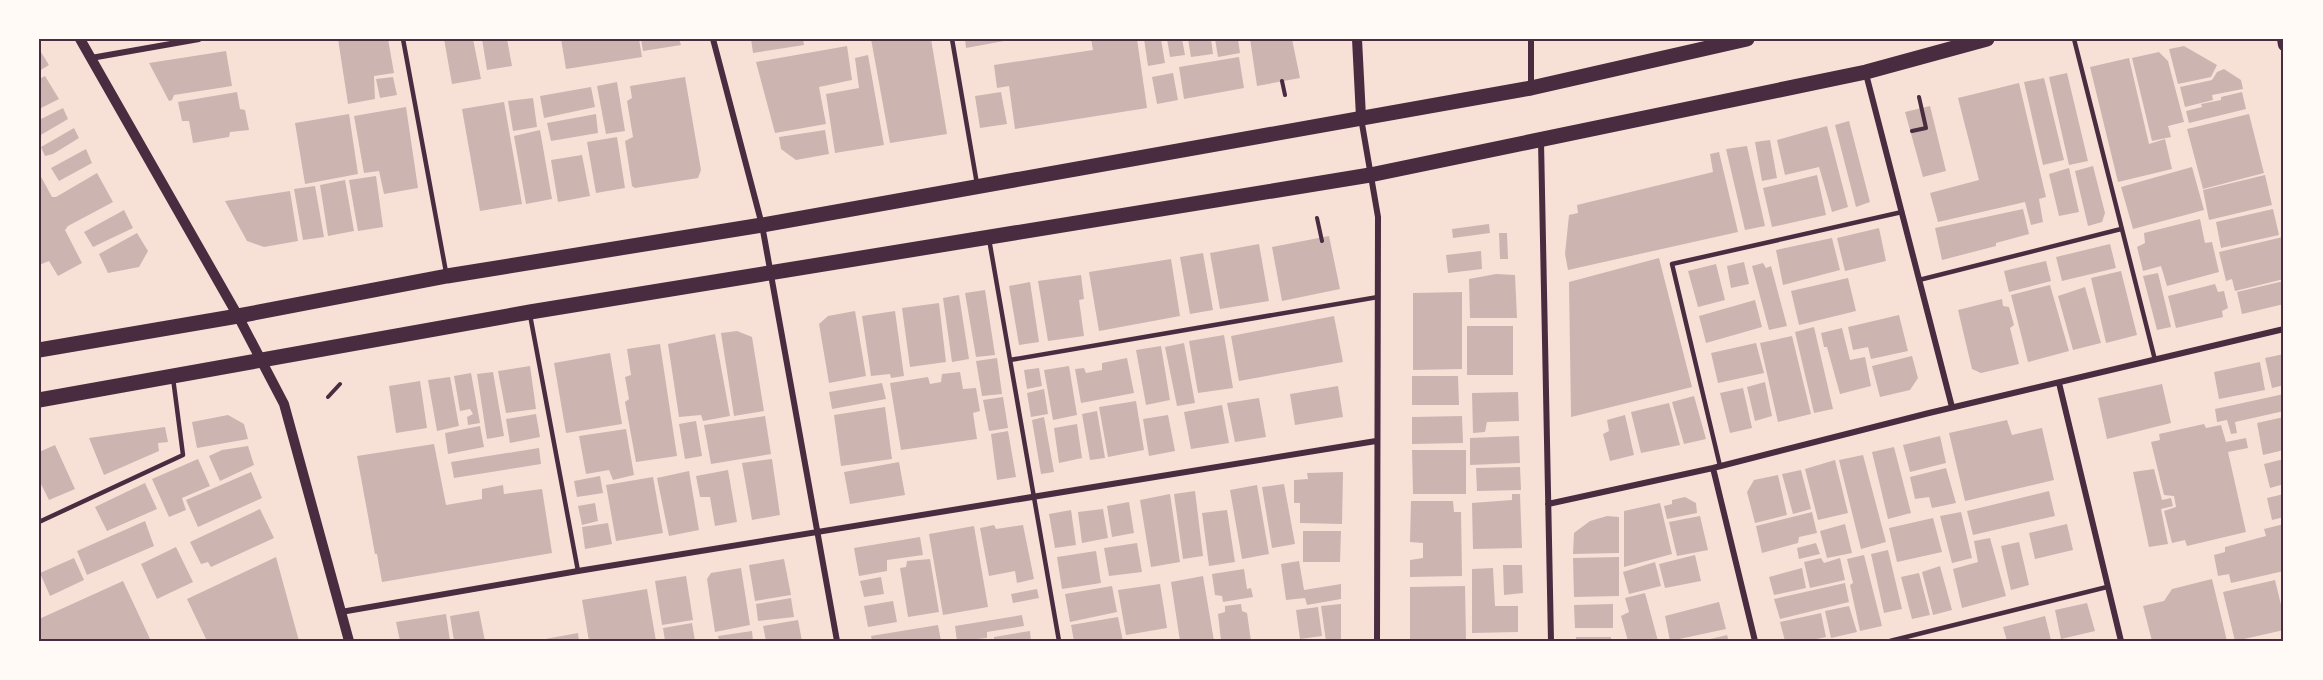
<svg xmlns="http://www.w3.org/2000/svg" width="2323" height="680" font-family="Lato,sans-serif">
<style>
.building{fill:#ccb4b1}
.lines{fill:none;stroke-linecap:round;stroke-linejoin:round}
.path{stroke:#4a2c40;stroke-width:4}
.service{stroke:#4a2c40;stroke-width:4.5}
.minor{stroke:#4a2c40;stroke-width:6}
.tertiary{stroke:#4a2c40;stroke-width:10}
.secondary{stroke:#4a2c40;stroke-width:12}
.primary{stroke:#4a2c40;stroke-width:15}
.neatline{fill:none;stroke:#4a2c40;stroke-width:2}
</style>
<rect width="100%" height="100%" fill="#f7e1d7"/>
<path class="building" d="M338 39H388L394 73 374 76 375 99 348 104Z
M444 39H473L481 79 452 84Z
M482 39H507L512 66 487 70Z
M561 39H639L642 57 566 69Z
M641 39H679L681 45 643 51Z
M751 39H803L804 45 753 53Z
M871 39H931L947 134 890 143Z
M965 39H1004V41L966 48Z
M1091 39H1137L1147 108 1015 129 1009 86 997 88 994 65 1093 50Z
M1144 39H1161L1165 63 1148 66Z
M1167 39H1182L1185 55 1170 57Z
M1188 39H1211L1213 54 1191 57Z
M1215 39H1238L1240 53 1218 57Z
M1250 39H1292L1300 78 1257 86Z
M847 46 852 80 819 87 826 124 775 133 756 62Z
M2184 46 2217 65 2211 77 2178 84 2169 49Z
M39 49 49 65 39 71Z
M226 51 232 86 174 95 172 100 169 101 149 63Z
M2159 52 2168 61 2184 122 2168 126 2171 137 2152 141 2132 58Z
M868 55 884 145 835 153 826 94 859 88 855 58Z
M1239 57 1244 88 1184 99 1179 67Z
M2129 58 2149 144 2165 139 2172 169 2118 182 2090 67Z
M2224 69 2241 80 2243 89 2212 95 2213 100 2185 107 2180 87 2212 80 2217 72Z
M1173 73 1178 100 1157 104 1152 77Z
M2067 73 2088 161 2069 165 2049 77Z
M45 76 59 99 39 109V79Z
M393 77 397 95 380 98 376 79Z
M685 77 701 170 698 178 635 188 632 186 625 141 633 137 627 101 632 98 630 86Z
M2044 78 2064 160 2043 165 2024 82Z
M617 82 625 131 606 134 597 86Z
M2019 83 2046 197 2039 199 2043 222 2031 225 2025 202 1938 222 1930 193 1979 180 1958 98Z
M591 87 595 107 544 118 540 96Z
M237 92 240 109 245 110 249 130 230 132 229 137 193 143 189 121H182L178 102Z
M1001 92 1007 124 980 128 975 96Z
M2242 92 2246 109 2189 123 2186 111 2202 107 2201 104 2221 100V97Z
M533 98 537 127 513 131 508 101Z
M504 102 522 204 480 211 462 109Z
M1930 106 1946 171 1923 177 1905 112Z
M406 107 418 188 384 194 379 171 364 173 354 116Z
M63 108 68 119 39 136V120Z
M349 114 358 174 305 184 295 123Z
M596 114 598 133 551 141 547 123Z
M2249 114 2264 173 2203 189 2187 129Z
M1849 121 1870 202 1856 207 1835 125Z
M1827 126 1848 207 1832 212 1819 167 1785 175 1777 140Z
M74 128 79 138 53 154 45 156 41 147Z
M540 130 552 199 526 204 514 136Z
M825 130 829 154 796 160 781 149 779 137Z
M617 137 625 188 596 193 587 142Z
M1770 140 1777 178 1762 181 1755 142Z
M1747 146 1765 226 1745 230 1726 149Z
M86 149 92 163 59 181 51 168Z
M1719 152 1738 232 1568 270 1565 254 1569 215 1578 213 1577 205 1713 172 1710 154Z
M582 155 590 196 558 202 551 160Z
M2093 166 2105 213 2102 222 2088 226 2075 171Z
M2192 167 2204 210 2133 229 2121 187Z
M2069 168 2079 212 2059 216 2049 174Z
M39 173 52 197H56L97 173 113 202 68 226 65 230 82 263 58 276 49 261 39 265Z
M1817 175 1826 215 1772 227 1763 188Z
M2265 175 2272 205 2209 220 2203 190Z
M376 176 383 227 358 231 349 180Z
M345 180 354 231 328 236 320 185Z
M315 186 324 237 303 240 294 189Z
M290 191 298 241 264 247 247 241 225 201Z
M2023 209 2029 234 1996 243V246L1942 260 1935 228Z
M2273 209 2279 235 2221 248 2216 222Z
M124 210 133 228 93 247 84 232Z
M2200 219 2205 243 2212 242 2219 272 2167 286 2161 266 2143 271 2137 247 2145 243 2144 233Z
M1489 224 1490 233 1453 238 1452 229Z
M1879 228 1886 261 1845 271 1837 238Z
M137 233 148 251 139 267 108 273 99 254Z
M1499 233H1507L1508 259H1500Z
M1329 236 1340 289 1282 301 1272 247Z
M2283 237 2284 279 2235 291 2232 279 2226 281 2219 252Z
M1832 238 1840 270 1783 285 1776 250Z
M1259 244 1269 301 1220 309 1210 253Z
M2110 244 2116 268 2062 281 2056 257Z
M1481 251 1482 269 1448 273 1446 255Z
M1203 253 1213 310 1190 314 1180 257Z
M1659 258 1692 387 1571 417 1569 282Z
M1171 259 1180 316 1099 331 1089 272Z
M2046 261 2051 281 2009 292 2004 271Z
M1744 262 1749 284 1731 288 1727 266Z
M1763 263 1766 268 1771 266 1787 326 1769 330 1752 266Z
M1716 264 1725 300 1698 307 1688 271Z
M2121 271 2137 335 2106 343 2091 278Z
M2158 273 2171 327 2157 330 2143 276Z
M1496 274 1515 275 1517 318H1470L1469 279Z
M1081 275 1084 299 1079 300 1084 336 1048 341 1038 281Z
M1848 278 1856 311 1799 325 1791 291Z
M2284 281V304L2242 314 2237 292Z
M1030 282 1039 342 1019 345 1009 286Z
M2215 284 2218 292 2224 291 2228 308 2222 311 2223 317 2176 328 2168 296Z
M2050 285 2069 351 2028 362 2011 295Z
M2085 287 2101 343 2073 350 2058 296Z
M985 290 995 355 976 357 965 293Z
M1462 292V369L1413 370V293Z
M959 295 969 359 952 362 943 298Z
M2002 299 2003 306 2009 307 2014 325 2010 328 2019 364 1981 373 1972 369 1958 310Z
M1755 300 1762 327 1706 343 1699 316Z
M939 303 946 362 910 367 902 308Z
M855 311 866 376 829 383 819 324 828 316Z
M895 311 904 376 891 378 890 374 871 376 862 316Z
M1899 315 1908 351 1871 359 1868 347 1853 350 1848 327Z
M1334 316 1343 362 1239 381 1231 336Z
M1467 326H1513V375H1467Z
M1814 327 1833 409 1814 413 1795 332Z
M1842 328 1850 360 1865 357 1871 386 1840 394 1827 347H1824L1821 333Z
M737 331 752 337 764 411 734 416 721 333Z
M715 334 730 416 703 421 701 415 679 417 668 344Z
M1224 335 1233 388 1198 393 1189 341Z
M1792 336 1811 414 1778 422 1760 343Z
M1184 343 1195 403 1177 406 1165 347Z
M1756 343 1764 373 1718 383 1711 353Z
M660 344 677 456 636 462 625 402 629 399 625 377 631 375 627 349Z
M1161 346 1170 400 1146 405 1136 350Z
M610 353 622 424 566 433 554 363Z
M2284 354V385L2272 388 2265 358Z
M1912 356 1918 378 1910 390 1880 397 1872 366Z
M997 358 1002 394 982 396 976 361Z
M1127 358 1134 393 1081 403 1075 369 1084 368 1086 373 1102 370V363Z
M2260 362 2265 390 2219 399 2214 372Z
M530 366 536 409 506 413 498 371Z
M1069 366 1077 415 1053 420 1044 370Z
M1039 368 1042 386 1027 389 1024 370Z
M493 372 504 436 487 439 477 374Z
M960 372 963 389 976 388 980 411 973 413 977 439 901 450 890 383 928 377 930 384 941 382 942 374Z
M471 373 480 423 468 425 467 417 473 414 470 409 460 411 454 376Z
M1412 376H1458L1459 405H1412Z
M450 377 459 426 437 431 428 380Z
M420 381 427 428 396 433 389 386Z
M1765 382 1772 416 1755 421 1747 387Z
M882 383 886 399 832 409 829 392Z
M2162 384 2171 423 2107 439 2098 398Z
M1338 386 1343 417 1295 425 1290 394Z
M1743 388 1752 428 1730 433 1720 393Z
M1044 389 1048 414 1031 417 1027 393Z
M1518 392 1519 421 1487 422 1485 432 1473 433 1472 393Z
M2284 394V411L2235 422 2237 433 2231 434 2227 420 2217 422 2215 409Z
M1694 396 1706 439 1684 444 1672 402Z
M1003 397 1008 428 989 431 983 400Z
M1259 398 1266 437 1235 442 1227 403Z
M1136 401 1144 450 1108 457 1099 407Z
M1669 403 1680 445 1641 453 1631 412Z
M1222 405 1229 443 1191 449 1184 412Z
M885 407 892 459 841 466 834 415Z
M1097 411 1105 458 1090 460 1082 414Z
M536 414 540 437 510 443 506 419Z
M228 415 244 424 248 439 197 448 192 422Z
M1168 415 1175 451 1149 456 1143 419Z
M1625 415 1634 455 1610 461 1603 434 1609 431 1607 420Z
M765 416 771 454 711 464 704 425Z
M1462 416 1463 443 1412 444V417Z
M1044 417 1054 472 1041 474 1032 420Z
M2284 417V450L2263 455 2257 423Z
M2007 420 2012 435 2042 428 2054 480 1965 501 1949 433Z
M696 421 702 456 685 459 679 424Z
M1077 424 1082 458 1059 463 1054 428Z
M2204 424 2206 428 2221 425 2226 442 2246 438 2248 448 2228 452 2246 532 2187 546 2185 540 2172 543 2164 511 2176 507 2174 496 2164 495 2151 442 2160 440 2159 434Z
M480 426 484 447 448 454 445 433Z
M165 427 168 442 158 443 159 451 104 475 89 438Z
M626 429 634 475 613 480 609 470 586 474 579 436Z
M1008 431 1016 477 997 480 991 434Z
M1519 436 1520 463 1470 465V438Z
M1940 436 1946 463 1910 472 1903 445Z
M434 444 446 505 482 499V489L503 485 504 494 542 489 552 553 382 582 377 554H375L357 456Z
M55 445 75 489 49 500 39 480V452Z
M248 446 254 465 220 481 209 456 222 450Z
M1894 447 1911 513 1888 519 1872 452Z
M539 448 541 464 454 478 451 462Z
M1412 450H1466V494H1413Z
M1863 455 1886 542 1861 549 1839 460Z
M198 459 210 486 182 498 186 510 169 517 152 479Z
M772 459 780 515 752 520 742 463Z
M2284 459V484L2270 488 2264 464Z
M1835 460 1848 513 1818 520 1805 469Z
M899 462 905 495 850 504 844 472Z
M1520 467 1521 490 1477 491 1476 468Z
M1946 468 1956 503 1932 508 1929 497 1915 499 1910 477Z
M2154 469 2162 500 2171 498 2173 506 2161 509 2168 544 2149 547 2133 472Z
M728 470 737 522 715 526 710 497H700L696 476Z
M1801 470 1811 509 1793 514 1782 474Z
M689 471 699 530 669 536 657 478Z
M251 472 262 498 198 527 186 500Z
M1343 472 1342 524 1300 523V503H1294V480L1308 479 1307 473Z
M1778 475 1787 515 1755 523 1747 492 1754 480Z
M600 476 603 493 577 497 574 481Z
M653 477 663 533 616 541 606 485Z
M145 483 157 509 107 531 95 507Z
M1284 484 1295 544 1272 548 1262 487Z
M1257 485 1269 554 1242 559 1230 490Z
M1195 491 1203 556 1183 559 1174 494Z
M2049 491 2055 516 1973 535 1967 511Z
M1170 494 1180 562 1151 567 1140 500Z
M1512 494H1520L1522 548 1473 549 1472 503 1512 500Z
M2284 494V517L2272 520 2267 498Z
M1685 497 1696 503 1697 513 1667 519 1664 506 1672 504V500Z
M1411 501H1453L1454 512H1461L1462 576 1410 577V560L1423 558V543L1410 542Z
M1129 502 1134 533 1112 537 1107 506Z
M595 503 598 521 582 525 578 506Z
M1660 503 1672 554 1624 567V511Z
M260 509 274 538 211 567 208 562 201 564 190 542Z
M1103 509 1108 538 1082 543 1078 512Z
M1071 510 1076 545 1055 548 1049 514Z
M1227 510 1235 562 1209 566 1202 513Z
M1812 512 1817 533 1799 537 1798 543 1762 553 1756 526Z
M1961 512 1972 558 1952 563 1940 516Z
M1607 516 1619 517V553L1573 554 1574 533 1590 521Z
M1700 516 1708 550 1677 556 1669 522Z
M1933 518 1942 552 1897 562 1889 528Z
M145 521 154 546 87 575 77 551Z
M608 523 612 544 585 549 582 527Z
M1845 524 1852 553 1827 558 1820 531Z
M2067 524 2073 550 2035 559 2029 533Z
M2284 524V571L2231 583 2229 574 2218 576 2214 555 2225 552V547L2266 536 2264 529Z
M994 525 996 529 1023 525 1034 579 1017 583 1015 571 989 576 980 528Z
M974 526 988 607 943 615 929 534Z
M1303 531H1341L1340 562H1303Z
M920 537 923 555 887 560V571L859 576 854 548Z
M1990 538 2006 596 1962 608 1953 569 1978 562 1974 541Z
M2019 542 2029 585 2011 590 2001 546Z
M1137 543 1142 572 1109 576 1104 548Z
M1816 543 1820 554 1799 559 1797 548Z
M176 547 193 582 157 599 141 564Z
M1888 550 1902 609 1884 613 1871 554Z
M1096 551 1101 583 1062 589 1057 557Z
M1695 555 1701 581 1665 588 1659 564Z
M1864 555 1882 626 1860 631 1850 585 1853 583 1847 559Z
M276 557 299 641H207L187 599Z
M1619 557V596L1574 597 1573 558Z
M74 558 84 580 50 596 40 573Z
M1821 558 1824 563 1840 558 1845 580 1810 588 1804 562Z
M784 559 791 595 755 601 749 565Z
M930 559 939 612 908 617 900 568 906 567 907 561Z
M1299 561 1304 590 1341 584V599L1307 605 1305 598 1286 600 1281 564Z
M1655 562 1661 586 1629 594 1623 572Z
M1503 565H1522L1523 593 1504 595Z
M1940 566 1952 610 1933 615 1922 572Z
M741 568 750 625 715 632 707 579 711 573Z
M1493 568 1495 606H1518V632L1472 633V569Z
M1802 568 1806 588 1774 595 1769 577Z
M1244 569 1247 589 1251 588 1253 597 1223 602 1222 596 1215 595 1212 574Z
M1919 573 1930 615 1912 619 1901 577Z
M686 576 693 620 662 625 655 581Z
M1203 576 1214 641H1180L1171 582Z
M881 577 884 594 864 597 860 581Z
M2212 579 2227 641H2152L2143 606 2164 601 2172 589Z
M2275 580 2284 617V630L2235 641 2223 592Z
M123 581 151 641H39V619Z
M1845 583 1849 602 1780 619 1774 599Z
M1160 584 1167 628 1126 635 1118 590Z
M1112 586 1117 612 1070 622 1065 594Z
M1465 586 1466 641H1410V587Z
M647 589 656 641H589L582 600Z
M1037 589 1039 598 1013 603 1011 594Z
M1645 593 1658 641H1628L1621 616 1629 612 1625 598Z
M791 598 794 617 758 621 756 604Z
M893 601 897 622 868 627 864 606Z
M1719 602 1726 629 1670 641 1665 616Z
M2087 603 2095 631 2061 639 2055 610Z
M1241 604 1242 611 1247 613 1251 641H1221L1218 614 1225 612V606Z
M1341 604V641H1326L1321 606Z
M1613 604V628H1575L1574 605Z
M1849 606 1857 632 1831 638 1825 611Z
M1318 607 1322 636 1300 639 1296 610Z
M479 611 485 641H454L450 616Z
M1821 613 1826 637 1807 641H1785L1780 622Z
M446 614 450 641H400L396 622Z
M1022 615 1024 626 987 632V638L957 641 955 626Z
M2045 616 2051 640 2007 641 2003 627Z
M1118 617 1123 641H1074L1071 625Z
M798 620 802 641H766L763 626Z
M692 623 695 641H665L663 628Z
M938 625 941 641H872L871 636Z
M752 631 753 641H719L718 636Z
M1030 631 1031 641H994V637Z
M578 633 579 641H540V640Z
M1727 635 1729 641H1706V640Z
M1576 637H1611V641H1576Z"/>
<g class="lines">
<path class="path" d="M1282 81 1285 95
M1912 131 1926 128 1919 97
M1317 218 1322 241
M328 397 340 384"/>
<path class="service" d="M403 39 446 272
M952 39 977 184
M2074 39 2155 360
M989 239 1059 641
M1919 280 2121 229
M530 315 578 571
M1010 360 1378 297
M1720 466 1672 264 1902 212
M39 522 183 455 173 378
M1890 641 2107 587"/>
<path class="minor" d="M713 39 762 225 837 641
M1531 39V87
M91 58 199 39
M1866 74 1952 407
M1361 118 1378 217 1377 641
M1541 141 1551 641
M2059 383 2121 641
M1713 468 1755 641
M1548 504 1713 468 1929 413 2284 329
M341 612 578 571 1376 441"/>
<path class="tertiary" d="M80 39 238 316 284 404 349 641
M1357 39 1361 117"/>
<path class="secondary" d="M2283 39 2284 45"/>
<path class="primary" d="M39 350 238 316 447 276 762 225 1531 88 1747 39
M39 400 530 312 1370 175 1866 72 1987 39"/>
</g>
<rect width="2323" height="680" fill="none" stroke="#fffaf5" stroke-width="81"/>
<rect x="40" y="40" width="2242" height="600" class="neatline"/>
</svg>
